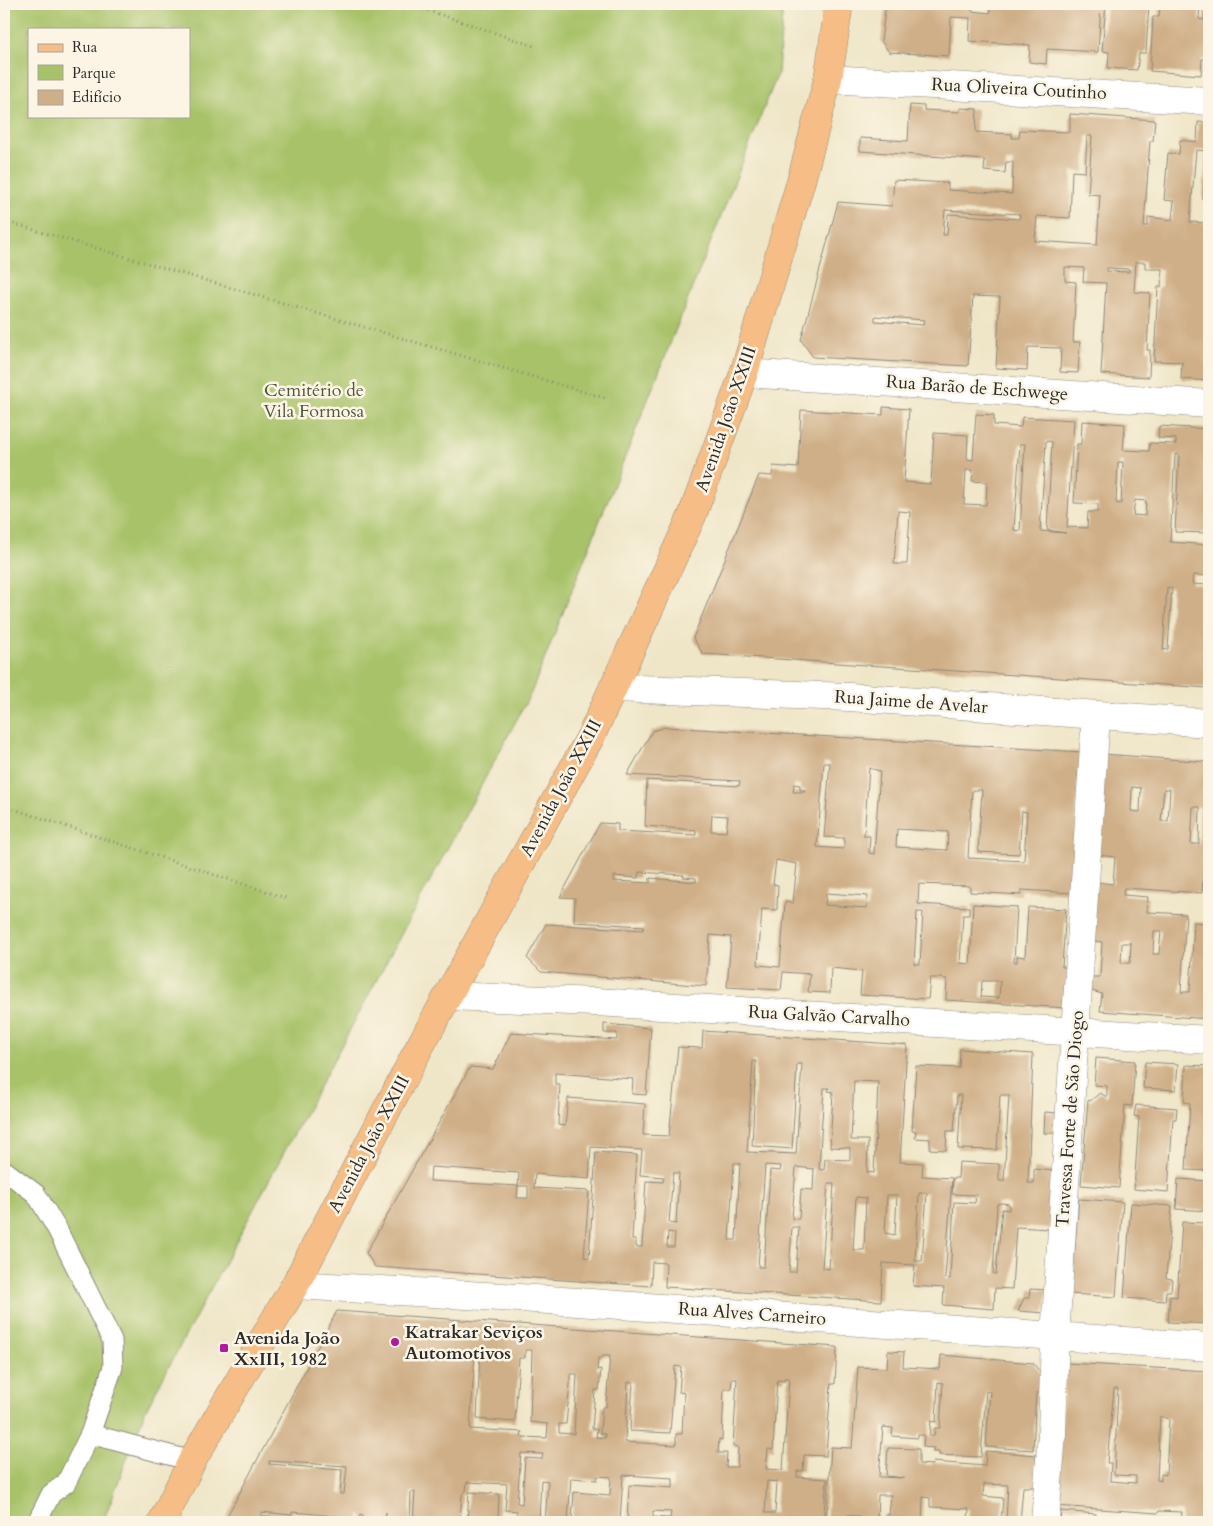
<svg xmlns="http://www.w3.org/2000/svg" width="1213" height="1526" font-family="Cardo,serif">
<style>
.green{fill:#a8c269;stroke:#6a764a;fill-rule:evenodd}
.building{fill:#cfaf87;fill-rule:evenodd}
.lines{fill:none;stroke-linecap:round;stroke-linejoin:round}
.lane-casing{stroke:#8d887a;stroke-width:21}
.street-casing{stroke:#8d887a;stroke-width:29}
.primary-casing{stroke:#8d887a;stroke-width:29}
.path{stroke:#8d887a;stroke-width:3;stroke-dasharray:1 4;stroke-linecap:butt}
.lane{stroke:#fff;stroke-width:19}
.street{stroke:#fff;stroke-width:28}
.primary{stroke:#f6be86;stroke-width:28}
.poi-dot{fill:#b5179e;stroke:#fcf5e5;stroke-width:2}
.labels{text-anchor:middle;dominant-baseline:central;stroke-width:5;stroke-linejoin:round;paint-order:stroke}
.street-label{font-size:18px;fill:#2b2b2b;stroke:#fcf5e5}
.park-label{font-size:18px;fill:#50583e;stroke:#fcf5e5}
.poi-label{font-size:18px;font-weight:bold;fill:#2b2b2b;stroke:#fcf5e5;text-anchor:start}
</style>
<rect width="100%" height="100%" fill="#fcf5e5"/>
<filter id="ink" filterUnits="userSpaceOnUse"><feTurbulence type="fractalNoise" baseFrequency=".02" numOctaves="2"/><feDisplacementMap in="SourceGraphic" scale="10" xChannelSelector="R" yChannelSelector="G"/><feConvolveMatrix kernelMatrix="1 2 1 2 8 2 1 2 1" color-interpolation-filters="sRGB"/></filter>
<filter id="wash" filterUnits="userSpaceOnUse"><feTurbulence type="fractalNoise" baseFrequency=".0096" numOctaves="4" result="noise"/><feDisplacementMap in="SourceGraphic" scale="20" xChannelSelector="R" yChannelSelector="G"/><feGaussianBlur stdDeviation="1.12" result="paint"/><feColorMatrix in="noise" values="0 0 0 0 0 0 0 0 0 0 0 0 0 0 0 0 0 1.4 0 .05"/><feComposite in="paint" operator="in"/></filter>
<g filter="url(#wash)">
<rect width="100%" height="100%" fill="#efe6c8"/>
<path class="green" d="M4 4H783L778 73 531 693 145 1411 103 1522H4ZM29 29H189V116H29Z"/>
<g id="blocks">
<path class="building" d="M886 4H972V11L990 13 991 4H1101L1098 52 1047 49 1046 64 1029 62 1030 45 969 41 970 18 951 17 949 56 889 52 881 41Z
M1106 4H1149L1146 53H1139L1137 70 1108 68 1109 52 1102 51Z
M1160 4H1200L1199 19 1204 20 1205 4H1209V60L1202 59 1201 75 1150 71 1153 17H1159Z
M910 105 924 106V110L960 112V108L977 109 976 132 1012 134V138H1019L1020 130 1070 132V114L1155 120 1153 141H1150L1144 226H1148V217L1172 220 1174 201 1164 200 1168 153 1179 154 1180 140 1197 142 1198 122 1209 123V200H1203L1206 151 1196 150 1190 222 1209 223V381L1181 379 1182 362 1154 361 1158 287H1161L1162 269H1145V262H1136L1134 292 1150 293 1147 350H1150L1149 377 1101 374 1106 283 1083 282 1084 268 1065 267V281L1076 282 1073 342H1080L1078 373 1060 372 1061 348 1028 347 1027 370 996 368 1000 297 973 296 968 366 813 357 801 340 838 202 892 206 894 180 948 183V190L1012 194 1013 162H1006L1005 173 984 171 985 160 860 151V138L908 141ZM1087 136H1092L1088 194 1100 195 1097 245 1035 241 1037 216 1070 218 1072 171 1085 172ZM945 210 1020 214 1019 219 948 214 947 235H943ZM1107 268 1129 269V272L1107 271ZM875 316 924 320 923 325 875 321Z
M883 407 909 409 904 482 931 484 934 433 968 435 967 459 973 460 976 414 994 415V425L1021 427 1022 417 1074 420 1067 527 1087 528 1088 512H1098V504L1074 503 1077 444H1081L1082 421 1125 424 1123 450 1149 451 1150 443 1176 444V439L1158 438 1159 426 1209 429V533L1175 532 1179 455 1175 454 1170 542 1209 545V576L1193 575 1192 584 1209 585V688L703 654 693 638 759 475 772 476 773 466 798 468 801 410 883 415ZM1046 441 1052 442 1047 530 1066 533 1040 531ZM1020 444H1025L1020 531 1014 530ZM1118 462H1123L1121 504 1116 503ZM966 470H973L972 481 987 482 986 505 964 504ZM1135 500 1146 501 1145 516 1133 515ZM898 511 910 512 907 564H894ZM1167 587 1172 588 1168 649 1163 650Z
M666 727 1082 752V770H1078L1073 893 1021 890V895L970 892V886L919 884 918 904 969 907V915H963L960 963 970 964 973 904 1017 907 1014 962H1017V956L1025 957 1028 907 1066 909 1062 967H1068L1066 1008 946 1000 947 979 939 978H930L928 999 860 995 862 971 831 968 830 993 808 992 810 974 783 972 781 990 727 987 731 937 710 935 706 986 541 972 527 958 546 924 643 930 644 926 574 922 575 898 560 897 600 823 618 824V831L696 835V830L645 826 647 780 739 786 740 781 627 775 652 731ZM824 763H830L824 837 844 838V849L817 847ZM869 768 880 771 874 854 869 853 870 836H864ZM794 784 800 785V790H805V792H793ZM972 790H982L978 852 1019 854 1022 811 1027 812 1024 861 968 858ZM712 815 728 816 726 832 711 831ZM897 829 948 832 947 850 896 847ZM776 860 797 864 793 903 785 902 780 967 758 965 762 909 777 910 778 885 773 884ZM639 872 684 875 683 877 696 878V882L650 878V883L614 881V876L638 878ZM826 893 868 896 867 908 825 905ZM917 912H923L920 964H914ZM982 981H1000L999 998 981 997Z
M1103 754 1209 762V864L1204 863 1202 893 1124 888 1123 895 1148 897 1147 912 1186 914 1181 992H1190L1194 922 1209 923V1019L1100 1011 1102 994 1089 990 1090 977H1100L1102 942 1092 941 1095 882 1113 884 1115 857 1097 855ZM1132 787 1141 788 1140 812 1131 811ZM1164 789H1170L1168 821H1161ZM1193 807H1200L1199 844H1191ZM1154 931H1161L1159 954H1153ZM1122 943H1131L1130 963H1121Z
M604 1024 651 1028 646 1095 632 1094 633 1079 555 1073V1084H560L558 1125 565 1126 568 1098 645 1104 643 1135 669 1136 678 1047 702 1048 703 1031 907 1045 900 1162 923 1163 922 1176 952 1178 945 1278 950 1279 954 1202 975 1203 976 1195 952 1194 953 1178H958L959 1162 999 1164V1181H1004L1009 1095H1000L997 1150 958 1149 961 1095H957L954 1131H947L946 1150 930 1149V1139L915 1138 916 1131H912L916 1066 959 1068 960 1049 1033 1054 1028 1183H1034V1169L1054 1171 1050 1229 1016 1227 1012 1289 995 1288 994 1309 943 1305 944 1288 913 1286 915 1265 883 1263 881 1301 665 1287 666 1263 652 1262 651 1286 375 1267 366 1253 470 1067 493 1069 511 1033 617 1040V1033H604ZM753 1061H756L752 1146 792 1149 797 1064H802L796 1154 747 1152ZM854 1081 878 1082 874 1173 867 1172 868 1140H851ZM824 1088H829L828 1091 833 1092 830 1147 850 1148V1160L825 1159 824 1170 819 1169ZM591 1147 642 1150 640 1175 664 1177 663 1182 646 1181 642 1247H636V1239H632L637 1155 596 1152 589 1258 584 1257 589 1191 534 1188 535 1174 589 1179ZM734 1163H740L736 1240H729ZM765 1165 781 1166 780 1171 770 1170 764 1267H758ZM431 1167 519 1173 518 1186 430 1181ZM796 1167 814 1169 813 1190 801 1189 799 1219H792ZM673 1173H679L676 1224 669 1223ZM828 1183H834L829 1269 822 1268ZM518 1186H528V1198H517ZM919 1193H927L922 1261H915ZM887 1195H897L895 1235 885 1233ZM856 1197 866 1198 864 1250H853ZM1002 1203 1009 1204V1210L1002 1209 996 1274H993L997 1204ZM792 1227H799L796 1272H789ZM668 1232 675 1233 674 1247H667Z
M1096 1058 1135 1061 1132 1106 1125 1105 1119 1188 1081 1185 1088 1100 1090 1101 1100 1093 1107 1097V1086L1094 1085Z
M1145 1062 1178 1064 1176 1090 1143 1088Z
M1186 1065 1209 1066V1171L1186 1170 1190 1103 1184 1102Z
M1136 1105 1177 1108 1176 1119H1173L1168 1192 1134 1189 1139 1117 1134 1116Z
M1045 1112 1058 1113 1057 1133H1044Z
M1178 1179 1209 1181V1211L1176 1209Z
M1079 1199 1123 1202 1116 1297 1071 1294Z
M1131 1203 1172 1206 1166 1278 1172 1279 1171 1291H1166L1165 1301 1124 1298Z
M1182 1222 1209 1223V1324L1168 1322 1170 1296 1177 1297Z
M1030 1289 1047 1290 1045 1313 1018 1311 1024 1298H1029Z
M337 1311 837 1347 835 1384H831L826 1456 804 1455 803 1471H797V1477L827 1479 823 1522H712V1519L699 1518V1522H627L629 1485 673 1488V1478L623 1475 620 1522H572L574 1492 610 1495 611 1477 597 1476V1480L571 1478 568 1522H545L548 1481 541 1480 539 1522H516L517 1511 505 1510 507 1484 467 1482 466 1491 462 1495 460 1522H413L415 1492H411L410 1522H385L386 1512 384 1522H362L363 1515 360 1514 359 1522H337L338 1516 292 1512V1515L261 1512 260 1515 324 1522H224ZM525 1350H532L530 1422 548 1424 547 1438 521 1437 522 1432 470 1429 475 1354H480L477 1419 515 1422 519 1358H525ZM602 1356H610L606 1407H602L600 1433 605 1434V1438L596 1437 597 1429H592L595 1390H599L601 1369 597 1370 598 1358H601ZM675 1366 681 1367 679 1392 684 1393 682 1434H676V1445L625 1442 628 1382H633L630 1431 670 1433ZM571 1374H577L574 1434 559 1433V1424H566ZM784 1378H789L783 1470 766 1469 768 1449 773 1450 777 1380 784 1381ZM732 1379H737L733 1446 738 1447 737 1467H726L727 1453H718L719 1439 722 1440 724 1389H731ZM521 1453 543 1454 542 1459 525 1458 522 1504 517 1503ZM269 1461 347 1466 344 1494H340L342 1470 269 1464ZM767 1481 777 1482 775 1513H765ZM653 1511 671 1512 670 1518 653 1517Z
M888 1351 904 1352 903 1367 940 1369 941 1355 1033 1363 1042 1375 1040 1393H1036L1033 1450 986 1447 990 1392 986 1391 981 1457 939 1455V1452H933L934 1448 923 1447 924 1435H918V1438L892 1436 893 1428 883 1427 879 1477 904 1478 886 1476 888 1448 919 1449V1464L932 1465 933 1462 985 1466 986 1451 1036 1455 1035 1487H1023L1020 1522H1006L1008 1485 984 1484 983 1496 1003 1498 1001 1522H968L969 1509 930 1507V1498L923 1497 922 1522H885L886 1514 889 1515 891 1495H878L877 1522H859V1516L848 1515 847 1522H826L831 1447 852 1448 858 1367 887 1368ZM938 1382 943 1383 940 1428H935L934 1436H929L931 1421 936 1422Z
M1066 1363 1209 1371V1522H1181L1182 1512 1159 1511 1158 1513 1055 1506ZM1114 1389H1118L1114 1475 1136 1476V1483L1110 1481 1111 1463H1107ZM1160 1416 1169 1419 1166 1475 1161 1474V1481L1157 1480Z
M469 1492 499 1494 498 1522H467Z
M1061 1511 1096 1514V1522H1060Z
M1107 1517 1156 1521V1522H1107Z"/>
</g>
</g>
<g filter="url(#ink)">
<use href="#blocks" fill-opacity="0" stroke="#8d887a" stroke-width="1"/>
<g class="lines">
<defs>
<path id="lane" d="M4 1170 36 1194 57 1229 112 1340 113 1367 90 1434 66 1483 51 1494 37 1522
M90 1434 192 1461"/>
<path id="street" d="M828 79 1209 101
M744 373 1209 404
M613 688 849 697 1209 723
M448 996 596 1002 1209 1040
M295 1285 535 1299 1209 1347
M1045 1522 1052 1434 1055 1336 1096 715"/>
<path id="primary" d="M162 1522 192 1461 295 1285 419 1048 591 736 692 516 744 373 801 181 828 79 839 4"/>
</defs>
<use href="#lane" class="lane-casing"/>
<use href="#street" class="street-casing"/>
<use href="#primary" class="primary-casing"/>
<path class="path" d="M409 4 537 47
M4 221 605 398
M4 806 289 899"/>
<use href="#lane" class="lane"/>
<use href="#street" class="street"/>
<use href="#primary" class="primary"/>
</g>
</g>
<g class="poi-dot">
<circle cx="395" cy="1342" r="5"/>
<rect x="219" y="1343" width="10" height="10" rx="2.5"/>
</g>
<g class="labels">
<g class="street-label">
<text transform="translate(1019 89) rotate(3)">Rua Oliveira Coutinho</text>
<text transform="translate(977 388) rotate(4)">Rua Barão de Eschwege</text>
<text transform="translate(726 419) rotate(-71)">Avenida João XXIII</text>
<text transform="translate(911 702) rotate(4)">Rua Jaime de Avelar</text>
<text transform="translate(561 788) rotate(-62)">Avenida João XXIII</text>
<text transform="translate(829 1016) rotate(3)">Rua Galvão Carvalho</text>
<text transform="translate(1070 1119) rotate(-86)">Travessa Forte de São Diogo</text>
<text transform="translate(369 1144) rotate(-62)">Avenida João XXIII</text>
<text transform="translate(752 1314) rotate(4)">Rua Alves Carneiro</text>
</g>
<g class="park-label">
<text x="314" y="390">Cemitério de<tspan x="314" dy="21">Vila Formosa</tspan></text>
</g>
<g class="poi-label">
<text x="405" y="1332">Katrakar Seviços<tspan x="405" dy="21">Automotivos</tspan></text>
<text x="234" y="1338">Avenida João<tspan x="234" dy="21">XxIII, 1982</tspan></text>
</g>
</g>
<rect width="1213" height="1526" fill="none" stroke="#fcf5e5" stroke-width="20"/>
<rect x="28" y="28" width="162" height="90" fill="#fcf5e5" stroke="#a8a49b"/>
<rect x="38" y="44" width="25" height="8" fill="#f6be86" stroke="#a8a49b"/>
<text x="72" y="52" font-size="15" fill="#2b2b2b">Rua</text>
<rect x="38" y="65" width="25" height="15" fill="#a8c269" stroke="#a8a49b"/>
<text x="72" y="78" font-size="15" fill="#2b2b2b">Parque</text>
<rect x="38" y="90" width="25" height="15" fill="#cfaf87" stroke="#a8a49b"/>
<text x="72" y="102" font-size="15" fill="#2b2b2b">Edifício</text>
</svg>
